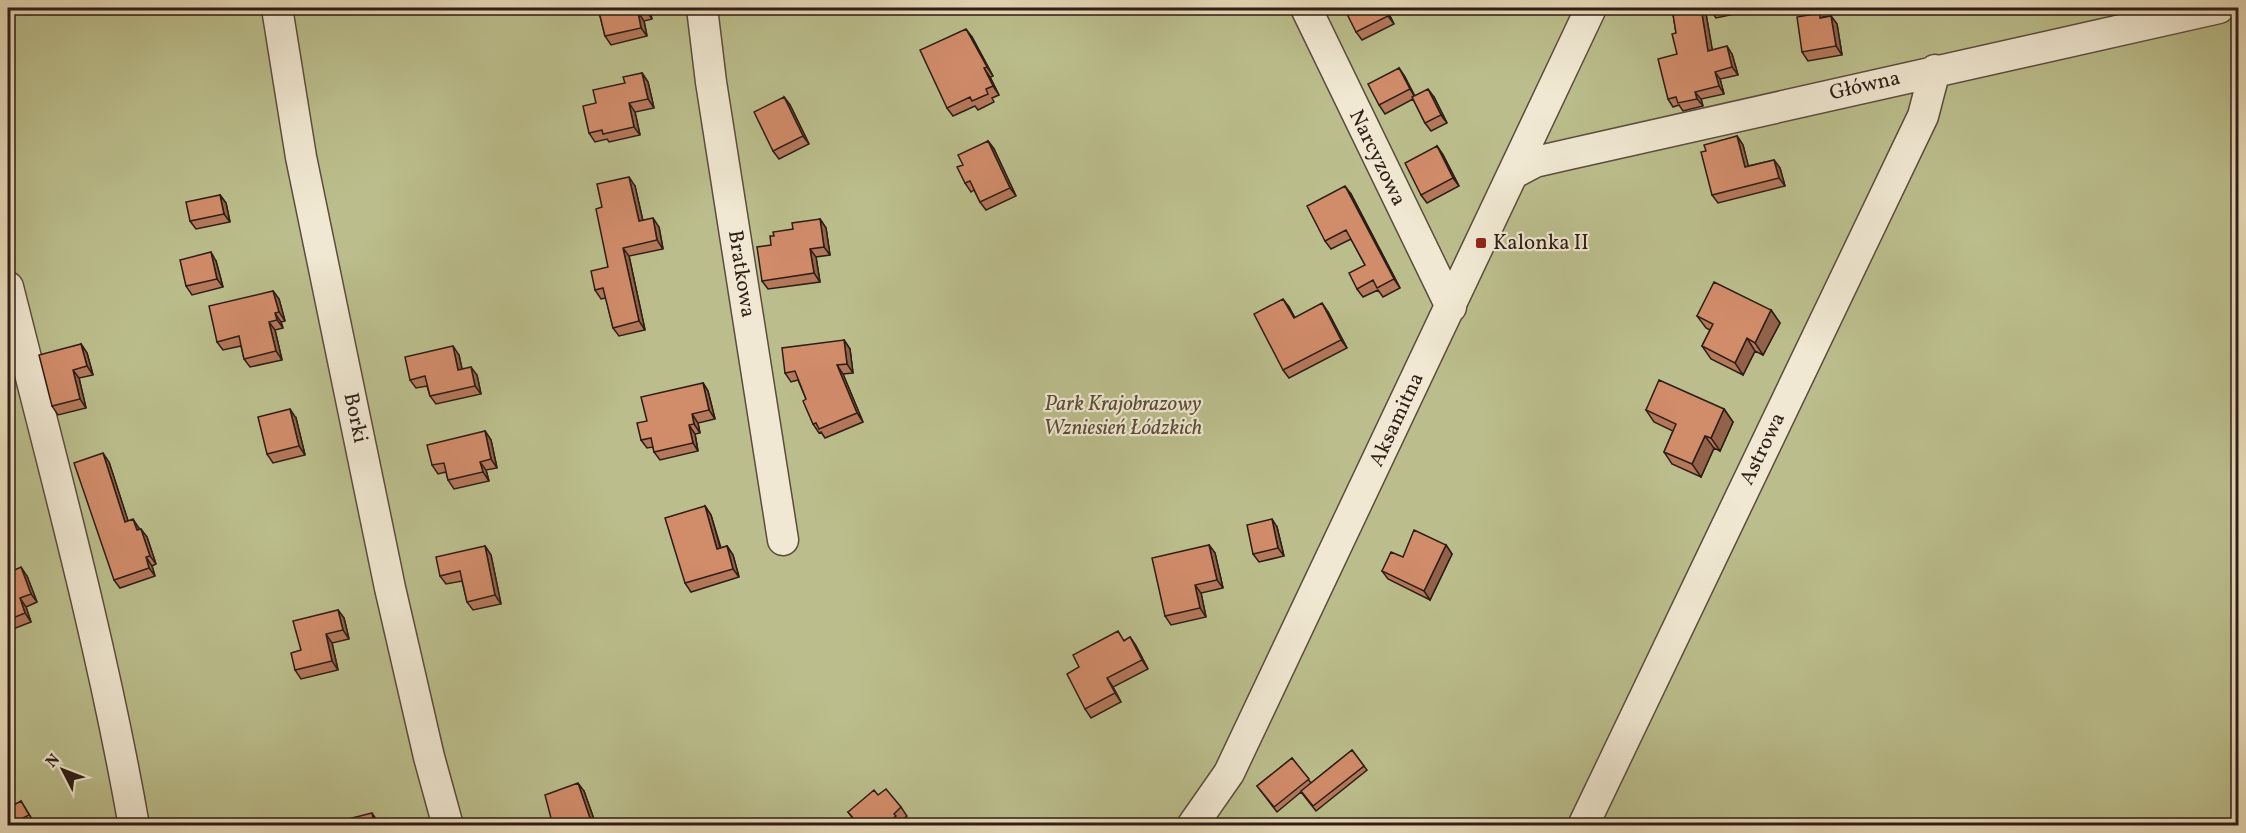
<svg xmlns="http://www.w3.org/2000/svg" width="2246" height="833" font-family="Vollkorn,serif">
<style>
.green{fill:#bbbe8c;stroke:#746e51;stroke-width:1.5}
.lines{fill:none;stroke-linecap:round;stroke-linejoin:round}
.minor-casing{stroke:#5c4c3f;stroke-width:33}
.minor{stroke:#f0e8d2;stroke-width:30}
.wall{fill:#b4785b;stroke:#2e1d16;stroke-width:1.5}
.shaded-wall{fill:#92624a;stroke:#2e1d16;stroke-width:1.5}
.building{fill:#d18c6a;stroke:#2e1d16;stroke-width:1.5}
.poi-dot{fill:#8f2418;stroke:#f0e8d2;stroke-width:2}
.labels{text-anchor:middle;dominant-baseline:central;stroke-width:4.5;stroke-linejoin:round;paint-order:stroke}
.street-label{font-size:21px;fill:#2e1d16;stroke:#f0e8d2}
.poi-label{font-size:21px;fill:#2e1d16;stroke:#f0e8d2;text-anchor:start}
.park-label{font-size:21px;font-style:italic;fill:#584d39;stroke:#f0e8d2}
</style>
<rect width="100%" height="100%" fill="#e8dbb9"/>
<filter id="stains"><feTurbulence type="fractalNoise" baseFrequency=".00333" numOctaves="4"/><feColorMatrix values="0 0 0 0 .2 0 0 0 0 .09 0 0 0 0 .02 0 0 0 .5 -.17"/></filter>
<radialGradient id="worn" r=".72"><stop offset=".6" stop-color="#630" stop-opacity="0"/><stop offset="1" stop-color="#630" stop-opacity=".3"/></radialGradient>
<path class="green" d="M8 8H2238V825H8Z"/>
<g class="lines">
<defs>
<path id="minor" d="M277 8 301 157 390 588 429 757 448 826
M702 8 711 82 783 540
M1306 8 1451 307
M1514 173 1535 162 1570 154 2219 8
M8 287C53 466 102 644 134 826
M1192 826 1229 773 1591 8
M1583 826 1923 116 1935 70"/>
</defs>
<use href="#minor" class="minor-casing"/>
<use href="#minor" class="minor"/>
</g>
<path class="wall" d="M598 8H649L652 19 644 21 647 36 611 45 605 36Z
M1386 8 1394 24 1362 40 1356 32Z
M1672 8H1705L1712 50 1732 54 1738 75 1720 79 1724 94 1701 99 1703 106 1683 111 1679 105 1673 107 1668 99 1677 54 1676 33Z
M1709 8H1753L1754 10 1716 18Z
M1831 16 1837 24 1842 55 1808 61 1802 52 1822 17Z
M972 37 993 76 990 77 999 95 992 98 994 102 978 110 975 106 953 116 947 108Z
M1399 68 1405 77 1414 96 1434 97 1447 123 1431 131 1425 123 1413 99 1385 114 1379 105Z
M642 73 648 82 654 108 635 112 640 135 609 142 607 139 595 142 589 133 625 83Z
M784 97 790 105 809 144 779 159 773 151Z
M1737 136 1743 145 1748 166 1774 160 1780 168 1785 186 1718 203 1712 195 1706 151Z
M988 141 994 149 1016 196 986 210 980 202 974 190 971 192 965 183Z
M1437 146 1443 155 1459 186 1427 203 1421 195Z
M635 186 643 221 659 227 663 249 629 256 645 330 619 336 613 328 606 298 601 299 595 290 608 267 602 207Z
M1351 194 1400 288 1383 297 1378 290 1363 297 1357 289 1365 265 1351 239 1331 249 1325 241Z
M220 195 226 203 230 222 196 229 190 221Z
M820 219 826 228 830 255 816 257 820 282 768 289 762 281 774 236Z
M216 261 223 287 192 295 186 286Z
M273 291 279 299 285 321 281 322 283 328 275 330 282 360 250 367 244 359 241 346 223 350 217 342Z
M1289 307 1295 318 1328 312 1347 348 1289 378 1283 370Z
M1771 310 1780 323 1763 355 1755 351 1743 375 1711 359 1702 346 1710 330 1706 328 1697 316Z
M844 340 850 349 853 373 843 374 863 422 825 438 821 432 819 433 813 424 806 399 798 380 791 382 785 373Z
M81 344 87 353 93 375 79 378 86 408 58 415 52 406Z
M459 355 462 369 477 375 481 394 436 404 430 396 427 386 416 388 410 380Z
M703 383 708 391 715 419 698 423 700 433 695 434 698 451 660 460 654 452 653 447 647 448 641 440 647 421Z
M1724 409 1733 422 1720 451 1714 448 1701 477 1672 464 1664 452 1673 431 1654 422 1646 410Z
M296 418 305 455 273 463 267 454Z
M485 431 491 440 497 468 486 470 489 481 454 489 448 480 446 472 438 474 432 465Z
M109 462 128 521 139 528 147 537 156 564 152 566 155 576 120 588 114 580Z
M8 495 14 510 8 513Z
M705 506 711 515 721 548 727 546 733 555 739 577 691 592 685 583Z
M1277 527 1284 556 1259 562 1253 554Z
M1209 545 1215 553 1223 588 1201 593 1206 617 1171 625 1165 616Z
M1446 545 1452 554 1430 600 1388 579 1382 571 1403 557Z
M485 546 491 555 501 604 473 610 467 602 462 581 446 584 440 576Z
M8 573 27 576 37 602 26 607 31 622 8 631Z
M338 610 344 618 349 639 332 643 338 670 301 679 295 670 301 650Z
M1130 637 1136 646 1148 669 1113 687 1121 702 1091 718 1085 709 1079 667Z
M1352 750 1367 770 1316 811 1301 792 1277 812 1257 786 1292 758 1311 783Z
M584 791 596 825H554L552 822Z
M878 795 901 807 907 816 900 822 902 825H858L848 812Z
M21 801 32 819 21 825H9Z"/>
<path class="shaded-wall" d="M645 8H649L652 19 646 10Z
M1384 8H1386L1394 24 1388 16Z
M1701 8H1705L1714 59 1708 51Z
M638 12 644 21 647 36 641 28Z
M1831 16 1837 24 1842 55 1836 46Z
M966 29 972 37 993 76 987 67Z
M1727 46 1732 54 1738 75 1732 67Z
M984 68 990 77 999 95 993 86Z
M1399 68 1405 77 1416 98 1410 89Z
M1715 72 1720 79 1724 94 1719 86Z
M642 73 648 82 654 108 648 99Z
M1428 89 1434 97 1447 123 1441 115Z
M1695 92 1701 99 1703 106 1697 99Z
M784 97 790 105 809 144 803 136Z
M629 103 635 112 640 135 634 127Z
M1737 136 1743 145 1751 176 1745 167Z
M988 141 994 149 1016 196 1010 188Z
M1437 146 1443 155 1459 186 1453 178Z
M1774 160 1780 168 1785 186 1779 178Z
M629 177 635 186 645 230 639 221Z
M1345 186 1351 194 1400 288 1394 279Z
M220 195 226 203 230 222 224 214Z
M653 218 659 227 663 249 657 240Z
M820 219 826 228 830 255 824 247Z
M623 248 629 256 645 330 639 321Z
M810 249 816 257 820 282 814 273Z
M211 252 216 261 223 287 217 279Z
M273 291 279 299 285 321 279 312Z
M1283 299 1289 307 1300 327 1294 318Z
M1322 303 1328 312 1347 348 1341 340Z
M1771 310 1780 323 1763 355 1755 343Z
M275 313 281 322 283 328 277 320Z
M269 322 275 330 282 360 276 351Z
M1747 338 1755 351 1743 375 1735 363Z
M844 340 850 349 853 373 847 364Z
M81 344 87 353 93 375 87 366Z
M453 346 459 355 464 378 458 370Z
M837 365 843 374 863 422 857 413Z
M471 367 477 375 481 394 475 386Z
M73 370 79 378 86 408 80 399Z
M703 383 708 391 715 419 709 410Z
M290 409 296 418 305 455 299 446Z
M1724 409 1733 422 1720 451 1711 438Z
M692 414 698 423 700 433 694 424Z
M689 425 695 434 698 451 693 443Z
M485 431 491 440 497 468 491 459Z
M1705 436 1714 448 1701 477 1692 464Z
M103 453 109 462 131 530 125 522Z
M480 462 486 470 489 481 483 472Z
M8 495 14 510 8 502Z
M705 506 711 515 723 558 717 549Z
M133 519 139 528 143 538 137 530Z
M1272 519 1277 527 1284 556 1278 548Z
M141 529 147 537 156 564 150 556Z
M1209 545 1215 553 1223 588 1217 580Z
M1446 545 1452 554 1430 600 1424 591Z
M485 546 491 555 501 604 495 595Z
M727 546 733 555 739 577 733 569Z
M146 557 152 566 155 576 149 568Z
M21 567 27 576 37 602 31 594Z
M1195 585 1201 593 1206 617 1200 608Z
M20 598 26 607 31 622 25 613Z
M338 610 344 618 349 639 343 630Z
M326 634 332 643 338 670 332 661Z
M1130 637 1136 646 1148 669 1142 660Z
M1107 678 1113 687 1121 702 1115 693Z
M578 783 584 791 596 825H594L591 821Z
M372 813 378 822V825H375Z"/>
<path class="building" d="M598 8H645L646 10 638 12 641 28 605 36Z
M1344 8H1384L1388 16 1356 32Z
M1672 8H1701L1708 51 1727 46 1732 67 1715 72 1719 86 1695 92 1697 99 1678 103 1676 97 1668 99 1658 59 1677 54 1672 34 1676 33Z
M1820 13V18L1831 16 1836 46 1802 52 1797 17Z
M966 29 987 67 984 68 993 86 986 89 988 94 972 101 970 97 947 108 920 50Z
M1399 68 1410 89 1379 105 1368 84Z
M642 73 648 99 629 103 634 127 603 134 602 130 589 133 583 106 596 103 593 90 625 83 623 77Z
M1428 89 1441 115 1425 123 1412 97Z
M784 97 803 136 773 151 754 112Z
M1737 136 1745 167 1774 160 1779 178 1712 195 1701 152 1706 151 1704 145Z
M988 141 1010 188 980 202 970 181 965 183 957 167 963 165 958 155Z
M1437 146 1453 178 1421 195 1405 163Z
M629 177 639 221 653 218 657 240 623 248 639 321 613 328 603 288 595 290 591 271 608 267 596 209 602 207 597 184Z
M1345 186 1394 279 1377 288 1373 280 1357 289 1349 273 1365 265 1346 230 1325 241 1307 206Z
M220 195 224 214 190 221 186 202Z
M820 219 824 247 810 249 814 273 762 281 757 247 771 245 770 236H774L773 232 793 229 792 223Z
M211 252 217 279 186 286 180 260Z
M1714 282 1771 310 1755 343 1747 338 1735 363 1702 346 1713 324 1697 316Z
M273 291 279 312 275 313 277 320 269 322 276 351 244 359 239 336 217 342 209 306Z
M1283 299 1294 318 1322 303 1341 340 1283 370 1254 314Z
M844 340 847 364 837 365 857 413 819 429 816 423 813 424 803 401 806 399 795 371 785 373 782 348Z
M81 344 87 366 73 370 80 399 52 406 39 355Z
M453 346 458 370 471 367 475 386 430 396 425 376 410 380 405 357Z
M1659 380 1724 409 1711 438 1705 436 1692 464 1664 452 1676 424 1646 410Z
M703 383 709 410 692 414 694 424 689 425 693 443 654 452 651 438 641 440 637 423 647 421 641 397Z
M290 409 299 446 267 454 258 417Z
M485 431 491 459 480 462 483 472 448 480 444 463 432 465 427 445Z
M103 453 125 522 133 519 137 530 141 529 150 556 146 557 149 568 114 580 74 463Z
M705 506 717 549 727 546 733 569 685 583 665 518Z
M1272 519 1278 548 1253 554 1247 525Z
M1414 530 1446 545 1424 591 1382 571 1391 552 1403 557Z
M1209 545 1217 580 1195 585 1200 608 1165 616 1152 558Z
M485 546 495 595 467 602 460 571 440 576 436 557Z
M21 567 31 594 20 598 25 613 8 620V573Z
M338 610 343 630 326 634 332 661 295 670 291 653 301 650 293 621Z
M1118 631 1124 641 1130 637 1142 660 1107 678 1115 693 1085 709 1067 674 1079 667 1073 655Z
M1352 750 1364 766 1313 806 1301 791Z
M1292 758 1309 779 1274 807 1257 786Z
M578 783 591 821 579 825H556L554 821 552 822 545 795Z
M886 789 901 807 894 814 896 816 885 825H859L848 812 874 790 878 795Z
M21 801 29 815 9 825 8 822V808Z
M372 813 374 825 382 823V825H350L348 819Z
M1319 818 1325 825H1311Z"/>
<rect class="poi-dot" x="1475" y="237" width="12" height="12" rx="3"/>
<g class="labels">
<g class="street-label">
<text transform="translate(1865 86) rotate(-13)">Główna</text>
<text transform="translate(1377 158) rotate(64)">Narcyzowa</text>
<text transform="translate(741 274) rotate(81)">Bratkowa</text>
<text transform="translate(355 418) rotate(78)">Borki</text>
<text transform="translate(1397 420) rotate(-65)">Aksamitna</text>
<text transform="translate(1763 449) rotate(-64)">Astrowa</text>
</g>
<g class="poi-label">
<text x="1493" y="243">Kalonka II</text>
</g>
<g class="park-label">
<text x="1123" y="404">Park Krajobrazowy<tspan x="1123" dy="24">Wzniesień Łódzkich</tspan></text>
</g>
</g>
<rect width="2246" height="833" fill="none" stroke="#e8dbb9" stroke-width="30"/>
<rect x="9" y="9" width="2228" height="815" fill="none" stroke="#2e1d16" stroke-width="3"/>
<rect x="15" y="15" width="2216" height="803" fill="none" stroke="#2e1d16" stroke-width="1.5"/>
<g transform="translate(63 770) rotate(312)" stroke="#f0e8d2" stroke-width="4.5" paint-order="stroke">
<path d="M0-4.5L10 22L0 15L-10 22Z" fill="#2e1d16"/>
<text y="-9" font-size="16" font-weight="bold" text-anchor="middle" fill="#2e1d16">N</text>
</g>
<rect width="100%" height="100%" filter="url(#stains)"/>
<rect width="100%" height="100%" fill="url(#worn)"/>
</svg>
